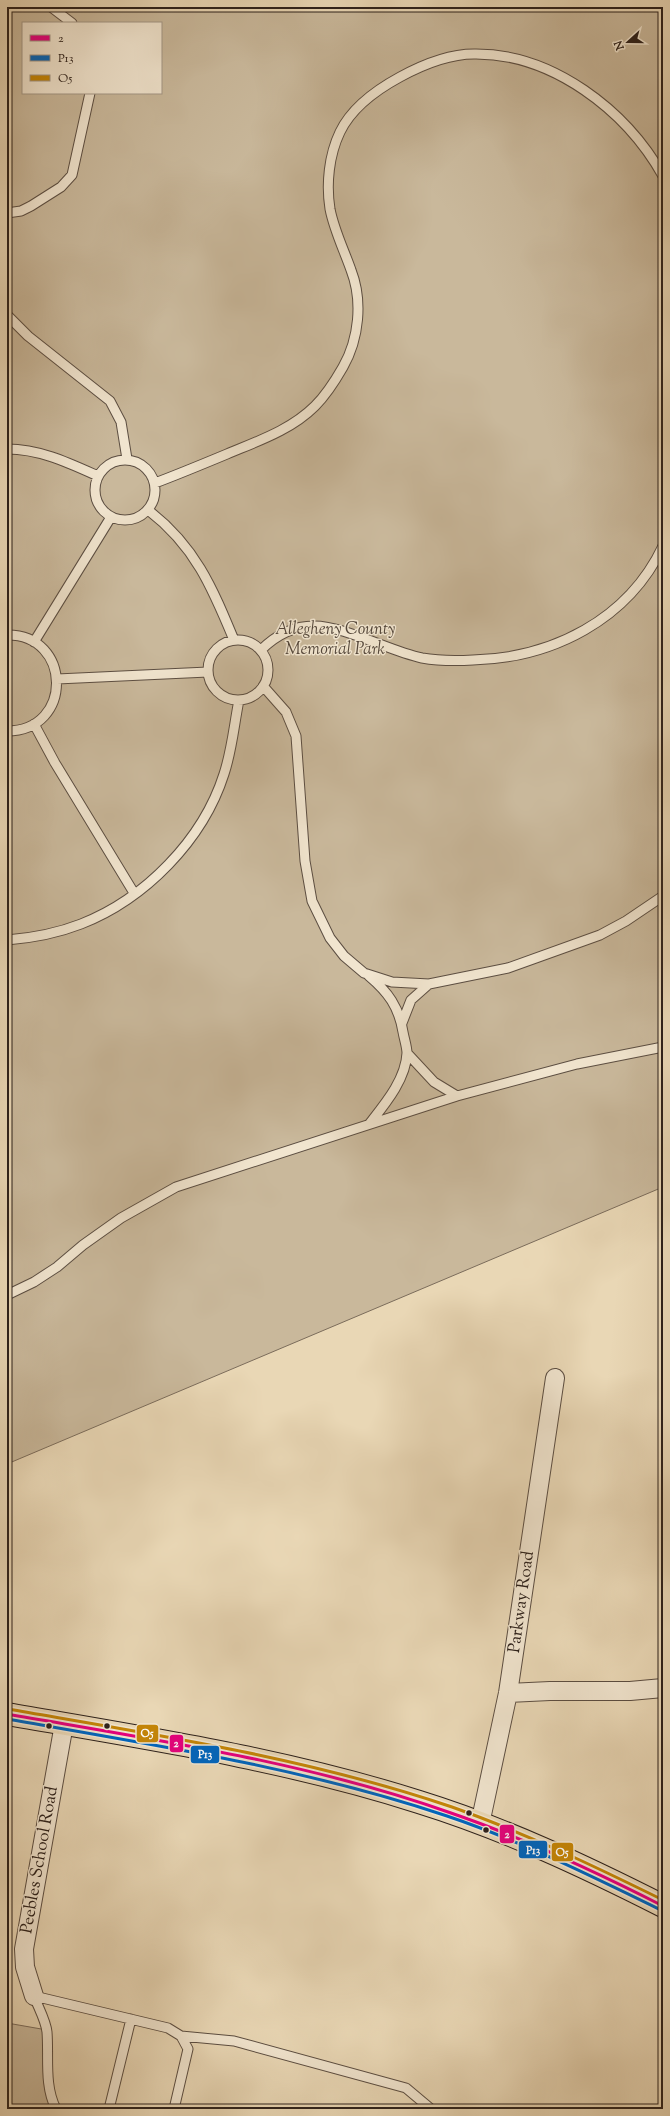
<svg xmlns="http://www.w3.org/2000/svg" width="670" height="2116" font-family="'Sorts Mill Goudy',serif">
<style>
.green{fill:#c9b89b;stroke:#7b6c5b;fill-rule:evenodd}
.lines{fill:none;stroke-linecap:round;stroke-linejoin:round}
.lane-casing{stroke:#5c4e42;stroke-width:11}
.street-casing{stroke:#5c4e42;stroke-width:20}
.primary-casing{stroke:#2d211b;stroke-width:24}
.lane{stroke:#f1e5cf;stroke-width:9}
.street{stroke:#f1e5cf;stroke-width:18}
.primary{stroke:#e9d7b5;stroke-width:22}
.bus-1-casing{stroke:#f1e5cf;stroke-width:6}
.bus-2-casing{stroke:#f1e5cf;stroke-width:6}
.bus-3-casing{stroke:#f1e5cf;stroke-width:6}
.bus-1{stroke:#e5007d;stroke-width:3}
.bus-2{stroke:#0065bd;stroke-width:3}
.bus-3{stroke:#c48507;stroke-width:3}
.bus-dot{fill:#2d211b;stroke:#f1e5cf;stroke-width:1.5}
.labels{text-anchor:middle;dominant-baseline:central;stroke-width:3;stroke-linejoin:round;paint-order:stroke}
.park-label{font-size:17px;font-style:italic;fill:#54473b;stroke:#f1e5cf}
.street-label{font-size:17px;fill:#2d211b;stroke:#f1e5cf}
.line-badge{stroke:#f1e5cf;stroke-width:1.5}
.badge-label{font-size:11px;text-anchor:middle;font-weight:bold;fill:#fff}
</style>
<rect width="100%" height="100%" fill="#e9d7b5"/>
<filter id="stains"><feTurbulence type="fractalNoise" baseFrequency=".005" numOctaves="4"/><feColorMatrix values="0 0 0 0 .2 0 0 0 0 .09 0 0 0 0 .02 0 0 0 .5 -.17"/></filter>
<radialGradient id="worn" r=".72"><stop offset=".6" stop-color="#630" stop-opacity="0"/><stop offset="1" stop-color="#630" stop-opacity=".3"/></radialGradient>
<path class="green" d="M7 7H663V1187L7 1464ZM23 23H161V93H23Z
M7 2023 47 2030 56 2109H7Z"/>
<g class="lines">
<defs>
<path id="lane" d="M51 7 72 23
M7 213 21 211 31 206 61 187 72 175 90 93
M7 315 28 336 110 401 121 422 127 459
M7 449C40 449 69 463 98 476
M95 490a30 30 0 1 1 60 0a30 30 0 1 1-60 0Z
M155 483C179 474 203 464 227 454 258 441 291 430 315 406 326 395 335 381 343 367 359 339 363 301 351 270 344 250 334 230 330 209 326 184 329 155 340 132 352 107 376 90 400 77 422 65 448 54 474 54 552 53 626 110 663 176
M148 510C195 546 212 587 234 640
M7 635C72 634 74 731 7 731
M208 670a30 30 0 1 1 60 0a30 30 0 1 1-60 0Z
M34 642 111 517
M261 650C275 636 293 626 314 626 345 626 389 651 422 658 439 661 456 661 473 660 552 658 628 620 663 546
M57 679 208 672
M263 686 286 712 296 736 305 861 312 901 330 938 344 956 364 973 392 982 429 984 508 968 600 935 626 921 663 896
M34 724 55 763 134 893
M7 940C32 938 58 933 81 924 145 899 203 840 224 774 232 750 234 725 239 700
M369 976C388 992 399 1007 403 1032 404 1038 407 1047 407 1053 406 1079 385 1104 370 1123
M402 1023 411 1000 429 984
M407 1053 434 1082 457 1096
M7 1295 34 1282 57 1267 83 1245 121 1218 176 1187 457 1096 577 1064 663 1047
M34 1996 168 2028 181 2036 188 2049 174 2109
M34 1996C38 2007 46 2021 47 2032 49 2058 44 2085 56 2109
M181 2036 234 2041 406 2088 431 2109
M109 2109 131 2019"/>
<path id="street" d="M508 1693 550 1691H630L663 1688
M480 1824 508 1693 555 1378
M34 1996 25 1967 24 1949 64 1724"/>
<path id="primary" d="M7 1714C145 1738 285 1759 419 1802 503 1828 584 1866 663 1906"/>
</defs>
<use href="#lane" class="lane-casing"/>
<use href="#street" class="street-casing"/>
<use href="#primary" class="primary-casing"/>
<use href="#lane" class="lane"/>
<use href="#street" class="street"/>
<use href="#primary" class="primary"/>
<defs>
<path id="bus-1" d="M7 1714C156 1740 308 1762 451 1813 524 1838 594 1871 663 1906"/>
<path id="bus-2" d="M7 1719C155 1745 304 1768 447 1816 521 1841 591 1876 661 1910"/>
<path id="bus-3" d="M8 1709C157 1735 308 1758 452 1807 525 1833 594 1866 663 1900"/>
</defs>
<use href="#bus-1" class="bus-1-casing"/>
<use href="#bus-2" class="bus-2-casing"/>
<use href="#bus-3" class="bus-3-casing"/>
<use href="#bus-1" class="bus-1"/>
<use href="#bus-2" class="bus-2"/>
<use href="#bus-3" class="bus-3"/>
</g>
<g class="bus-dot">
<circle cx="49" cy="1726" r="3.5"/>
<circle cx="107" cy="1726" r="3.5"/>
<circle cx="469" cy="1813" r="3.5"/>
<circle cx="486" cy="1830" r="3.5"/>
</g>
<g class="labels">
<g class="park-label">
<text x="335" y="630">Allegheny County<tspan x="335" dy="20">Memorial Park</tspan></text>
</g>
<g class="street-label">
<text transform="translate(522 1602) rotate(-82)">Parkway Road</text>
<text transform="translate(40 1860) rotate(-80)">Peebles School Road</text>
</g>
</g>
<g class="line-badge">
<rect x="136" y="1724" width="23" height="19" rx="4" fill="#c48507"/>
<rect x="169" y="1734" width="15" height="19" rx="4" fill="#e5007d"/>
<rect x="190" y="1745" width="30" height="19" rx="4" fill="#0065bd"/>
<rect x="499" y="1824" width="16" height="20" rx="4" fill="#e5007d"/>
<rect x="518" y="1840" width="30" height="19" rx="4" fill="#0065bd"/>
<rect x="551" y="1842" width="23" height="20" rx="4" fill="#c48507"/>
</g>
<g class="badge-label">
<text x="147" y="1737">O5</text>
<text x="176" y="1747">2</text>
<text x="205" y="1758">P13</text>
<text x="507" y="1838">2</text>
<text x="533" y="1854">P13</text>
<text x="562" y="1856">O5</text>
</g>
<rect width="670" height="2116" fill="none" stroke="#e9d7b5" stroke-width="24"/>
<rect x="8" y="8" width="654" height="2100" fill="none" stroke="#2d211b" stroke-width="2"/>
<rect x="12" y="12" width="646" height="2092" fill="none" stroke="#2d211b"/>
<rect x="22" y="22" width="140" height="72" fill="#f1e5cf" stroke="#a39787"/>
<rect x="30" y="35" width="20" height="6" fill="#e5007d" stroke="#a39787"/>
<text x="58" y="42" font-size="12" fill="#2d211b">2</text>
<rect x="30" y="55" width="20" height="6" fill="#0065bd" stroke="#a39787"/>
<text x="58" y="62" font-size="12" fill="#2d211b">P13</text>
<rect x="30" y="75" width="20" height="6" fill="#c48507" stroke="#a39787"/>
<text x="58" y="82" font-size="12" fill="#2d211b">O5</text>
<g transform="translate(628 42) rotate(249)" stroke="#f1e5cf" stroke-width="3" paint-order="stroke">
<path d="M0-3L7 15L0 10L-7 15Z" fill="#2d211b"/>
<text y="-6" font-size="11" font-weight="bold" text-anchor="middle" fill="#2d211b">N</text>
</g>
<rect width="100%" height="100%" filter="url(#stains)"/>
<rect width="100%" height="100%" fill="url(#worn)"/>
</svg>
